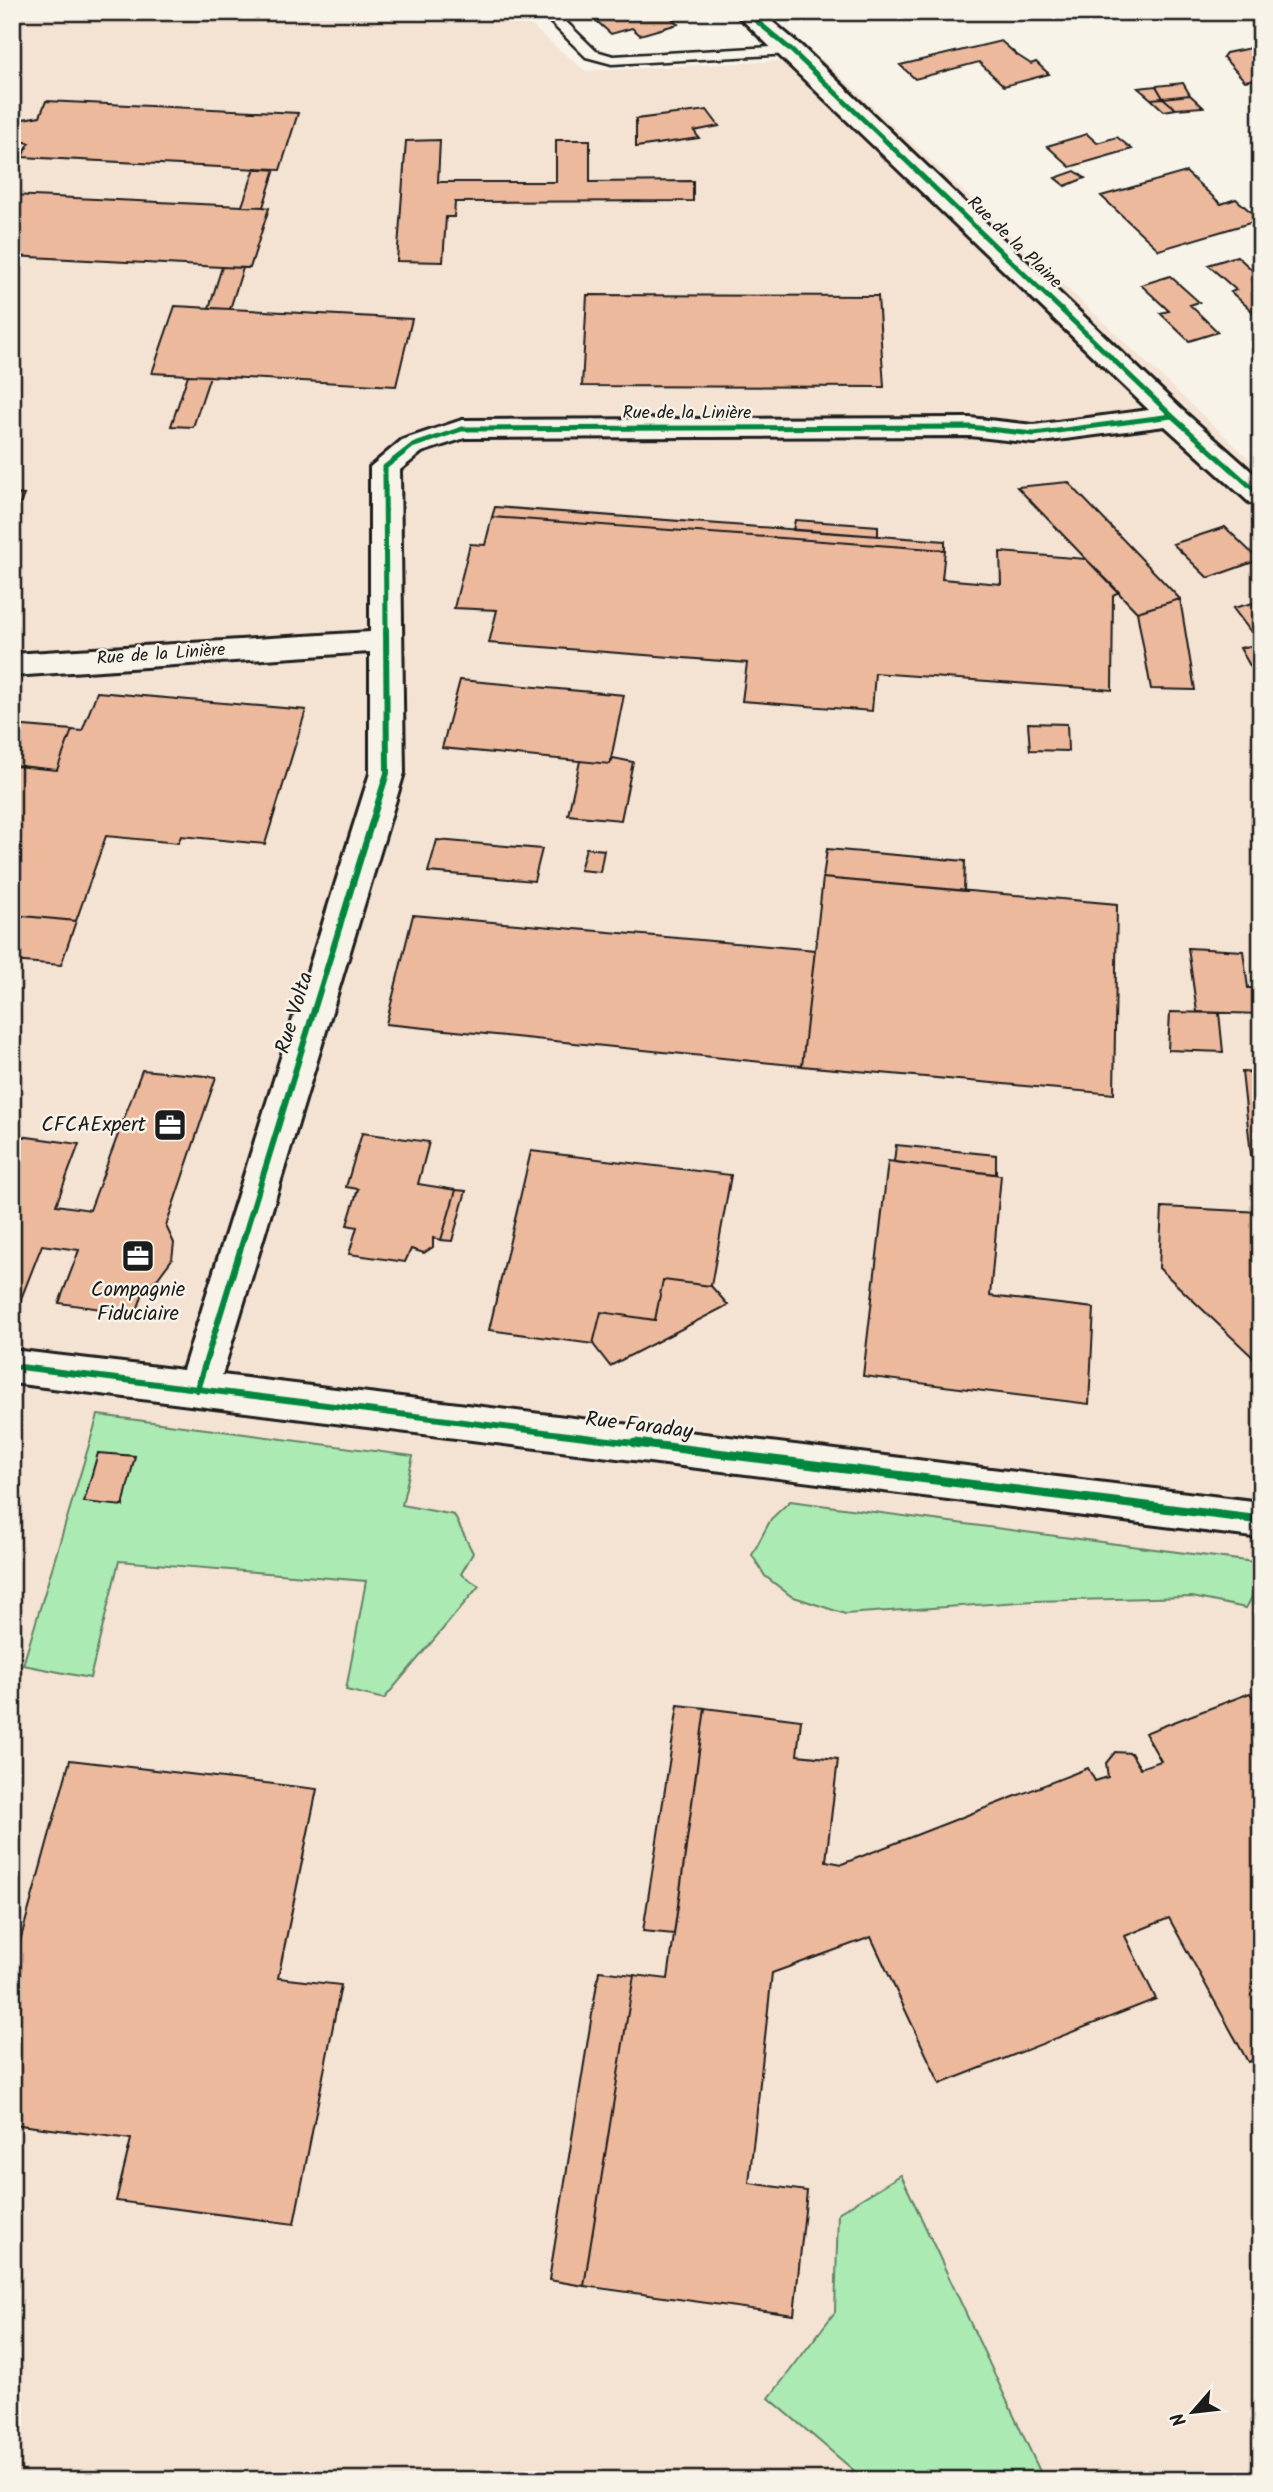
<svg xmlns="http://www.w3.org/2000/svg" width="1273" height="2492" font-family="Kalam,sans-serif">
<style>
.built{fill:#f4e2d2}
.green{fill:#abeab2;stroke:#648367;stroke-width:2}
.building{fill:#ecb99d;stroke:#1c1c1c;stroke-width:2}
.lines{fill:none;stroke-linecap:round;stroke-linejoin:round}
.service-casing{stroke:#1c1c1c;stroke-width:5}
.minor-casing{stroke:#1c1c1c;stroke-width:6}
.service{fill:#f7f3e8;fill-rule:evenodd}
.minor{fill:#f7f3e8;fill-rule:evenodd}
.cycleway-far2-casing{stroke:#f7f3e8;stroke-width:9}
.cycleway-far1-casing{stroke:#f7f3e8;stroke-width:10}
.cycleway-casing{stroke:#f7f3e8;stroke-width:13}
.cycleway-far2{stroke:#00873e;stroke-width:5}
.cycleway-far1{stroke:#00873e;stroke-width:6}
.cycleway{stroke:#00873e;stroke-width:9}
.labels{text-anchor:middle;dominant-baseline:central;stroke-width:5;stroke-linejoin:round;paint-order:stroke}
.far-street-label{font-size:18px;fill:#1c1c1c;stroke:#f7f3e8}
.street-label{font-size:21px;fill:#1c1c1c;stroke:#f7f3e8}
.poi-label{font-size:21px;fill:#1c1c1c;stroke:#f7f3e8;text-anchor:end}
</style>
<rect width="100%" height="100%" fill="#f7f3e8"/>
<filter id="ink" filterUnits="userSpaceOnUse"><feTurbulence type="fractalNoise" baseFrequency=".0143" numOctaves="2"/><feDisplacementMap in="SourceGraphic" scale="14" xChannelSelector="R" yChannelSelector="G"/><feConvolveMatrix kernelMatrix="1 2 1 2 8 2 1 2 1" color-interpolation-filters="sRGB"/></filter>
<g filter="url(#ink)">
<path class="built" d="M12 12H515L585 71 822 59 1261 470V2480H12Z"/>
<path class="green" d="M98 1415 413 1456 402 1505 454 1515 473 1553 461 1574 479 1586 384 1699 346 1690 366 1581 119 1561 90 1678 23 1665Z
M790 1501 1261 1563V1581L1246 1608 1192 1597 1034 1601 845 1614 791 1596 765 1576 752 1555 771 1519Z
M901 2175 1044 2480H865L769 2398 835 2312 838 2213Z"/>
<path class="building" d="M605 12H665L678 24 640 35 632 28 611 34 591 16Z
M1001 41 1017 55 1031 64 1036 62 1049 74 1004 86 979 62 915 79 900 65Z
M1261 46V78L1245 81 1223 57 1226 53Z
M1183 83 1190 95 1163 98 1156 86Z
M1156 86 1163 98 1151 99 1138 88Z
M1190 95 1203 107 1176 109 1163 98Z
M1163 98 1176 109 1164 111 1151 99Z
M46 101 298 113 280 170 22 157 29 143 18 140 13 134V127L23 119 40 116Z
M707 110 719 126 694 131 699 138 636 147V119Z
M1087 134 1097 143 1117 137 1132 149 1070 167 1047 146Z
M440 140 438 182H556V140H590V182L693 181V201L455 202 454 217H446L443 262 397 261 406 141Z
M255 168 275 169 263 207 242 206Z
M1075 171 1085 178 1065 186 1055 178Z
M1186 172 1221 204 1236 199 1260 220 1159 250 1101 196Z
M12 195 263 207 269 208 250 268 222 267 12 256Z
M1237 256 1261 278V319L1231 292 1236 290 1208 265Z
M222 267 243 268 230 309 209 308Z
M1170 276 1199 302 1190 305 1218 332 1189 341 1160 313 1169 311 1141 285Z
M587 295 878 296 884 387 582 386Z
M175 306 230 309 412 319 396 386 152 373Z
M188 375 210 376 193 427 171 426Z
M1068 482 1180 599 1137 612 1017 487Z
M12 494 24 495 12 522Z
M495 507 945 541V550L492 517Z
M492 517 945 550 942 579 1001 584 1000 552 1086 559 1119 592 1113 595 1112 690 875 673 872 711 742 701 747 663 489 643 497 610 454 608 470 544 485 545Z
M795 520 878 526V536L793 530Z
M1225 527 1259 560 1208 578 1173 544Z
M1180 599 1195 690 1151 689 1137 612Z
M1261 601V679L1258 680 1240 648 1260 644 1233 608Z
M460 680 624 695 610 764 442 748Z
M97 692 306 710 265 844 181 836 178 843 106 836 76 921 12 915V772L15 766 57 770 72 730 82 731Z
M1028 723 1067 724 1068 751 1030 750Z
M12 725 72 730 57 770 12 765Z
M613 758 633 762 621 820 568 815 580 761 610 764Z
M437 840 542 849 534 881 428 872Z
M586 848 604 850 600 872 580 870Z
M827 849 965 861 964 891 823 878Z
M823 878 1117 904 1114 1094 802 1066Z
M12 915 76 921 61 965 12 961Z
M413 915 815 950 802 1066 386 1024Z
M1188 948 1243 951 1248 988H1261V1014L1197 1012Z
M1170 1012 1219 1013 1223 1052 1168 1050Z
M142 1070 216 1077 166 1226 174 1243 172 1259 158 1278 145 1287 136 1314 59 1303 79 1250 42 1245 17 1309 12 1308V1135L79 1144 56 1205 90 1210Z
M1242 1072 1261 1073V1155H1251Z
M362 1133 429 1142 418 1184 456 1190 441 1240 433 1238V1247L424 1253 411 1249 405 1262 349 1254 357 1227 347 1225 358 1189 346 1187Z
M896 1145 996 1155V1174L894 1162Z
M531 1151 731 1175 711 1286 663 1280 655 1320 601 1312 593 1344 489 1330Z
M888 1161 1001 1175 990 1296 1094 1308 1089 1404 863 1376Z
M456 1190 466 1191 452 1241 441 1240Z
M1162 1207 1261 1212V1365L1159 1268Z
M663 1280 711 1286 728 1305 610 1366 593 1344 601 1312 655 1320Z
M98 1453 135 1456 123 1506 84 1502Z
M1250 1693 1261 1710V2057L1248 2062 1169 1918 1125 1936 1156 1999 940 2084 871 1937 772 1973 749 2183 807 2191 794 2315 584 2286 634 1975 668 1979 705 1708 801 1720 797 1755 838 1759 826 1861 842 1864 1088 1768 1095 1781 1108 1777 1106 1763 1115 1752 1131 1753 1140 1768 1161 1761 1145 1733Z
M678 1705 705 1708 674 1934 643 1931Z
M70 1760 317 1789 278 1978 341 1985 294 2224 116 2201 131 2139 12 2124V1945H19Z
M599 1971 634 1975 584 2286 549 2280Z"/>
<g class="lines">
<defs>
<path id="service" d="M540 12H556L596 51 613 56 791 46 798 50 791 54 612 64 586 57Z"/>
<path id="minor" d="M734 12H761L800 45 1182 410 1261 480V505L1250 503 1165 426 1034 443 970 436 465 438 422 452 400 470 404 773 222 1375 1261 1502V1538L12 1383V1350L183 1370 370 773V652L12 676V654L370 632V467L402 440 462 420 970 418 1034 425 1149 410Z"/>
</defs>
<use href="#service" class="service-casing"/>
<use href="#minor" class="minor-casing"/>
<use href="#service" class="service"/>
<use href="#minor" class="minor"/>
<defs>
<path id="cycleway-far2" d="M746 12 791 50 1172 416 1261 496
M386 632 385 467 412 446 462 429 970 427 1034 434 1172 416"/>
<path id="cycleway-far1" d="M12 1366 650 1445
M197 1390 387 773 386 630"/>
<path id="cycleway" d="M635 1443 1261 1520"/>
</defs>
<use href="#cycleway-far2" class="cycleway-far2-casing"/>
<use href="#cycleway-far1" class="cycleway-far1-casing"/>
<use href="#cycleway" class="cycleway-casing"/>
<use href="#cycleway-far2" class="cycleway-far2"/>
<use href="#cycleway-far1" class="cycleway-far1"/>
<use href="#cycleway" class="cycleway"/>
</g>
</g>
<defs>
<symbol id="office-square" viewBox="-11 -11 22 22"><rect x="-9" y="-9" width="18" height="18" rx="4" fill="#1c1c1c" stroke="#f7f3e8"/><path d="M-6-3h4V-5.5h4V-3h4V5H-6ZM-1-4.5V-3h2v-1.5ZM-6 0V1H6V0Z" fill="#fff"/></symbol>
</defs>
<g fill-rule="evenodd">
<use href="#office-square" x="151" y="1106" width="38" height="38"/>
<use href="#office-square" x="119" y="1237" width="38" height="38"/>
</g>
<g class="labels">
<g class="far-street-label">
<text transform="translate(1014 243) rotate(44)">Rue de la Plaine</text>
<text x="687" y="413">Rue de la Linière</text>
<text transform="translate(161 655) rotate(-4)">Rue de la Linière</text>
</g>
<g class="street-label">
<text transform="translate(295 1013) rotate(-73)">Rue Volta</text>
<text transform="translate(639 1426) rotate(7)">Rue Faraday</text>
</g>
<g class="poi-label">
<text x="146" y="1125">CFCAExpert</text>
<text x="138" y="1290" text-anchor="middle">Compagnie<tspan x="138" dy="24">Fiduciaire</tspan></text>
</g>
</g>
<rect width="1273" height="2492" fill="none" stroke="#f7f3e8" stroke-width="42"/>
<rect x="21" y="21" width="1231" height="2450" fill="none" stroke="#1c1c1c" stroke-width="2.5" filter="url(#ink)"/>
<g transform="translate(1193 2412) rotate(242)" stroke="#f7f3e8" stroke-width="5" paint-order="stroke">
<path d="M0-5L12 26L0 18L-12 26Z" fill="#1c1c1c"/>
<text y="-10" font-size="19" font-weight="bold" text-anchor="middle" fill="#1c1c1c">N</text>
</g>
</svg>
